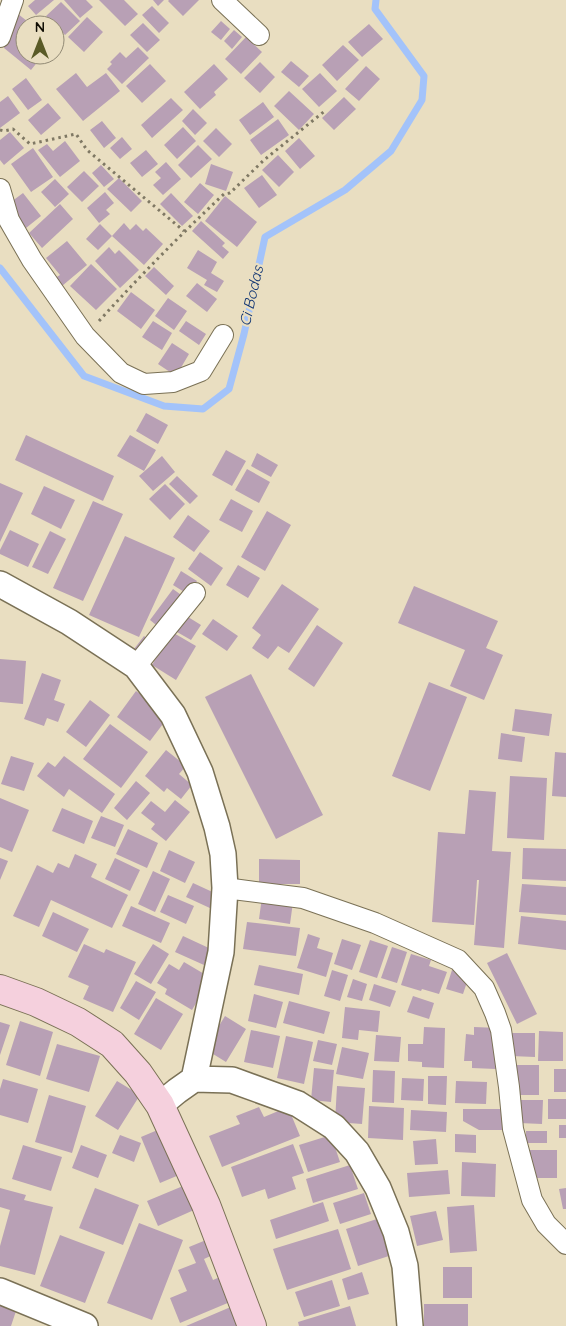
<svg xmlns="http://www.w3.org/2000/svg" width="566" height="1326" font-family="Quicksand,sans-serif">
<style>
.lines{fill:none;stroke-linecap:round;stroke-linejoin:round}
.stream{stroke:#a3c3fa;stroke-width:7}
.building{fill:#b8a0b5}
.minor-casing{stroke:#7a7156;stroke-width:22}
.tertiary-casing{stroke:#7a7156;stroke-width:28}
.secondary-casing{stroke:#7a7156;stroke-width:30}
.path{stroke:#7f7864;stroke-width:3;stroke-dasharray:2.5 4;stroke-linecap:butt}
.minor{stroke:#fff;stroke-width:20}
.tertiary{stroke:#fff;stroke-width:25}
.secondary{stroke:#f5d0dd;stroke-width:28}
.labels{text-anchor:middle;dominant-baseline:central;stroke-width:4.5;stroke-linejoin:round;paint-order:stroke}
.water-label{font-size:15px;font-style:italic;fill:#123674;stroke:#e9dec1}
</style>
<rect width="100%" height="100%" fill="#e9dec1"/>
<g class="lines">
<path class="stream" d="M0 268 84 376 164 406 203 409 229 389 244 334 265 237 345 190 391 151 422 100 424 76 375 9 376 0"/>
</g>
<path class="building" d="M35 0H54L36 15 28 6Z
M64 0H86L93 7 80 18Z
M99 0H124L138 14 125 26Z
M153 0H164L158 6Z
M169 0H199L183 16 168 1Z
M61 2 80 21 65 35 46 16Z
M152 6 169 23 159 33 142 15Z
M13 10 32 25 36 20 42 25H25V55H43L31 70 4 48Z
M87 17 103 32 84 52 68 37Z
M221 21 230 29 221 40 211 32Z
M143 23 160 40 147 52 130 35Z
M369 24 383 39 362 57 348 42Z
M234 30 242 37 232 49 224 41Z
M246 37 262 52 241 74 225 59Z
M343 45 359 60 337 81 322 65Z
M138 47 149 58 122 84 107 69 112 64 110 62 120 52 126 58Z
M291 61 309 76 299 87 281 72Z
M260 62 275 77 260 93 244 78Z
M150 64 166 81 142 103 126 86Z
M214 64 228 79 214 92 216 95 200 109 184 92Z
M366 66 380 79 359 101 345 89Z
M76 73 87 87 106 73 120 91 83 121 56 89Z
M320 73 337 91 319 107 302 89Z
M26 78 42 100 28 110 12 89Z
M289 91 314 114 299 130 274 106Z
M8 96 20 113 0 128V102Z
M344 97 356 109 334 130 322 118Z
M171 98 183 110 152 138 141 125Z
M263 102 274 117 250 135 239 120Z
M48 103 61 118 41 135 28 120Z
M193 109 207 123 195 135 182 121Z
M278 119 289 135 261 155 250 140Z
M102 121 116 138 104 148 90 130Z
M183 127 196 141 177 159 164 145Z
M216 128 232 144 219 157 203 141Z
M10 132 24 148 4 165 0 160V140Z
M122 137 132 149 120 159 110 148Z
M299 138 315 156 300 169 285 151Z
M65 141 80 161 60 177 38 150 47 144 53 151Z
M198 145 212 159 191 178 178 165Z
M33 148 53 177 31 192 11 164Z
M146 150 158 164 142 177 130 163Z
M278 155 294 172 279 187 262 170Z
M166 162 181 179 163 195 153 185 161 178 155 172Z
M211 164 233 172 226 191 205 184Z
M101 165 114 179 104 187 92 173Z
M84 171 99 186 82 202 67 187Z
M262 175 277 195 259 208 244 188Z
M119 178 142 201 131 212 107 189Z
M55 179 69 194 55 207 41 192Z
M200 183 214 195 198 214 184 202Z
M105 192 114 203 106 210 110 214 99 223 87 208Z
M23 193 41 216 26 228 7 205Z
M171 193 193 216 182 226 160 204Z
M225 196 257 222 237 247 205 221Z
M60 204 73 219 42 248 29 233Z
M201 221 225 243 222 246 229 252 223 259 192 231Z
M124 223 130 230 136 224 143 231 146 228 163 244 144 265 112 236Z
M100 224 112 236 98 250 86 239Z
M67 241 87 265 62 286 55 278 60 275 46 258Z
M109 247 115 254 119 250 139 270 120 288 95 261Z
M198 250 217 262 211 273 224 281 217 292 204 285 207 280 187 268Z
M91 264 117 289 96 310 70 286Z
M154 267 174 286 166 295 145 276Z
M197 283 217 299 207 312 186 296Z
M131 292 155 310 141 329 117 311Z
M168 298 187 311 174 330 155 316Z
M153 321 172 333 162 350 142 337Z
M186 321 206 334 199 345 179 331Z
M172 343 189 354 176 376 158 364Z
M146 413 168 425 158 444 136 431Z
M26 435 114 476 103 501 15 460Z
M130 435 156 450 144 471 117 456Z
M226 450 246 461 232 486 212 475Z
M257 453 278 465 271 477 251 466Z
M162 456 175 472 153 491 139 476Z
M247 469 270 482 259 503 235 490Z
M177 476 198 496 190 504 169 484Z
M0 483 23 493 0 542Z
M165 484 185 504 170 520 149 499Z
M44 486 75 500 61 529 31 514Z
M231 499 253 511 242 532 219 520Z
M93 501 123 514 83 601 53 588Z
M267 511 291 525 265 571 241 557Z
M188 515 210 531 194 552 173 537Z
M10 530 39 544 28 567 0 554V550Z
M50 531 66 539 48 574 32 567Z
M125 536 175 558 139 637 89 615Z
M200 552 223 568 211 586 188 569Z
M238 565 260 578 248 598 226 585Z
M181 571 197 581 189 595 173 585Z
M282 584 319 609 289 653 278 646 268 659 252 648 261 635 252 628Z
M414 586 498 621 486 648 503 655 484 700 450 686 465 650 398 623Z
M173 589 184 597 161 629 150 620Z
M180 612 201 625 191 640 170 628Z
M213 619 238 636 227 651 202 634Z
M317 625 343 643 314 687 288 669Z
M172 632 196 646 176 680 152 665Z
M144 636 152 642 139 658 131 653Z
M0 659 26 661 23 704 0 702Z
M42 673 61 680 54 700 65 704 58 722 47 718 44 726 24 719Z
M251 674 323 815 276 839 205 697Z
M429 682 467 697 430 791 392 776Z
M136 691 169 716 150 741 117 717Z
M90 700 110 715 86 747 66 732Z
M515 709 552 714 549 736 512 731Z
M110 724 148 752 121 788 83 759Z
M501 733 525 737 522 762 498 759Z
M166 750 186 766 179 774 192 785 181 799 167 788 164 792 145 776Z
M555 752 566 753V797L552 796Z
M11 756 34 763 24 791 1 784Z
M64 756 115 794 102 813 69 789 64 797 37 776 48 762 55 767Z
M510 776 547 778 544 840 507 838Z
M136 781 150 793 127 820 114 808Z
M469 790 496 792 492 851 511 852 504 948 474 945 479 880H477L474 925 432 922 438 832 465 834Z
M0 798 29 810 12 852 0 847Z
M175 800 190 812 166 841 151 829 155 824 141 813 151 801 165 812Z
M62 808 93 821 84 844 52 831Z
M101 816 124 825 115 847 91 838Z
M128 829 158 843 147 868 116 854Z
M523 848 566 849V881L522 879Z
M169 850 195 862 185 883 160 871Z
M75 854 97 864 91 877 128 895 112 928 51 900 39 927 13 916 37 865 53 873 58 863 69 868Z
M0 858 8 861 0 880Z
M115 858 140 870 130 891 105 879Z
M259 859 300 860V884H259Z
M153 871 170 879 155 912 138 904Z
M193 883 219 895 212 909 186 897Z
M522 884 566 887V915L519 912Z
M168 895 194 906 186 924 160 912Z
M262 897 293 902 290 924 259 919Z
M131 906 170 923 161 943 122 926Z
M53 912 89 929 77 952 42 936Z
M521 916 566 921V950L518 944Z
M247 922 300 928 296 956 243 949Z
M308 934 320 938 317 948 333 953 326 977 297 968Z
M183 936 211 949 204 965 175 952Z
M342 939 361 945 352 970 334 964Z
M370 940 388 946 377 978 359 972Z
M84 944 104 953 106 949 136 962 113 1012 83 999 89 986 68 977Z
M153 944 169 954 151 984 134 974Z
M392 947 407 952 397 983 381 978Z
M507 953 537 1014 517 1024 487 963Z
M411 954 431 960 429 966 447 972 439 994 422 989 421 991 401 985Z
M184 962 211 978 192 1010 165 994 167 989 157 983 169 964 179 970Z
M259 965 303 974 299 995 254 985Z
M332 970 348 975 340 1001 324 996Z
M452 970 469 976 463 994 446 989Z
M353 979 367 984 362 1001 347 997Z
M136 981 156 992 139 1020 120 1008Z
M374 984 396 991 390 1007 369 1000Z
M254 994 283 1002 276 1028 248 1021Z
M413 996 434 1003 429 1019 407 1012Z
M156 998 183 1014 161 1050 134 1034Z
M289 1001 330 1012 324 1034 283 1023Z
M345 1007 380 1011 378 1032 359 1030 358 1040 342 1038Z
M225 1016 246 1029 226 1062 205 1049Z
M20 1021 53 1032 40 1076 6 1065Z
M0 1022 10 1025 0 1055Z
M424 1027 445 1028 444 1068 422 1067V1062L408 1061V1044H423Z
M474 1027 498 1028 496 1069 472 1068V1061H464L466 1034 474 1035Z
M251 1030 280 1036 273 1068 244 1062Z
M539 1031 563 1032V1061H538Z
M511 1033H535V1057L511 1056Z
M376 1035 401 1037 399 1062 374 1061Z
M286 1036 313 1042 304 1084 277 1078Z
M318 1040 337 1044 332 1065 313 1061Z
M57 1044 100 1056 89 1092 46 1079Z
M342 1047 369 1053 363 1079 336 1074Z
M517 1065H539V1095H516Z
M314 1068 334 1070 331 1102 311 1100Z
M554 1069H566V1092H554Z
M373 1070 395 1071 394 1103 372 1102Z
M428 1076H447L446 1105 428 1104Z
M402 1078 424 1079 423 1101 401 1100Z
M3 1079 38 1089 28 1123 0 1115V1089Z
M117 1081 140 1095 118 1130 95 1116Z
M456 1081 487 1082 486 1104 455 1103Z
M337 1086 365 1088 362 1124 335 1122Z
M49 1095 86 1106 72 1153 35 1142Z
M548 1099H566V1119H548Z
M519 1100H543L542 1124 519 1123Z
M369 1106 404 1108 403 1140 368 1138Z
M259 1107 264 1117 288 1107 300 1136 222 1167 209 1136 240 1124 236 1116Z
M463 1109H506V1130H479L463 1121Z
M411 1110 447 1112 446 1132 410 1130Z
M559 1125H566V1138H559Z
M160 1129 179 1175 160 1183 141 1137Z
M526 1131H547V1143H526Z
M455 1134 476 1135V1153L455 1152Z
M120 1135 141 1143 134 1162 112 1153Z
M331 1135 340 1162 308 1172 299 1145Z
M436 1139 438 1164 415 1165 413 1141Z
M293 1144 304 1173 292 1177 296 1189 268 1199 265 1189 242 1197 231 1167Z
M23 1145 62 1157 51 1191 12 1179Z
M81 1145 107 1155 98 1178 72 1168Z
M528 1150H557V1178H528Z
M462 1162 496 1164 495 1197 461 1196Z
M350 1165 358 1189 313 1203 306 1179Z
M448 1170 450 1194 409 1197 407 1173Z
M183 1186 194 1210 158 1226 147 1201Z
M0 1188 26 1195 24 1200 53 1207 35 1275 0 1266V1246L10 1210 0 1207Z
M95 1188 139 1205 123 1245 79 1228Z
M566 1188V1209H563L559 1189Z
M364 1193 371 1214 340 1224 333 1203Z
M323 1202 329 1221 276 1239 270 1220Z
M474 1205 477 1251 450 1253 447 1207Z
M436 1211 443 1240 417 1246 410 1216Z
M380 1218 392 1255 358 1266 346 1229Z
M139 1223 183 1240 152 1320 107 1303Z
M338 1229 351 1269 287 1290 273 1249Z
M60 1235 105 1252 85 1303 40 1286Z
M211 1238 217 1253 204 1259 213 1280 220 1277 230 1302 180 1323 170 1298 187 1291 178 1270 196 1263 189 1247Z
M443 1267H472V1298H443Z
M362 1272 369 1294 348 1300 342 1279Z
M332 1280 340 1306 304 1317 295 1292Z
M424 1304H468V1326H424Z
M0 1305 16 1311 11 1326H0Z
M233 1306 241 1326H186Z
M350 1306 356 1326H299L298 1322Z"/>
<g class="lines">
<defs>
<path id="minor" d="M222 0 259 35
M0 37 13 0
M0 189 9 220 32 260 85 336 121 373 144 384 173 382 201 371 223 335
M136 666 195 593
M225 888 303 898 375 923 458 960 484 988 495 1013 501 1030 509 1087 513 1129 532 1200 546 1224 566 1244"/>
<path id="tertiary" d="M0 584 69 622 136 666 173 715 200 772 217 827 223 854 225 888 221 952 194 1079
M160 1105 177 1091 194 1079 232 1080 298 1104 334 1127 357 1152 378 1188 396 1232 405 1266 410 1326
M0 1291 85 1326"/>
<path id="secondary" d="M0 989 36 1002 78 1022 112 1044 138 1073 160 1105 206 1205 252 1326"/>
</defs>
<use href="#minor" class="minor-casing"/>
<use href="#tertiary" class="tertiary-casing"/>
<use href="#secondary" class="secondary-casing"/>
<path class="path" d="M0 130 4 131 13 129 30 144 76 134 87 150 184 231
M99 321C140 276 180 235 224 194L230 193 264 160 326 110"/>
<use href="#minor" class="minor"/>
<use href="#tertiary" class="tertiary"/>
<use href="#secondary" class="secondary"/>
</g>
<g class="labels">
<g class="water-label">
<text transform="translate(251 296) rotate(-77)">Ci Bodas</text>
</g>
</g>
<g transform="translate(40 40)"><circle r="24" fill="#e9dec1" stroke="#928a75"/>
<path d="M0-4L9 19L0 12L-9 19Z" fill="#595a27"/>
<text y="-8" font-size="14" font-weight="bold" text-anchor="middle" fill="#0f0c03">N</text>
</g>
</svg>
